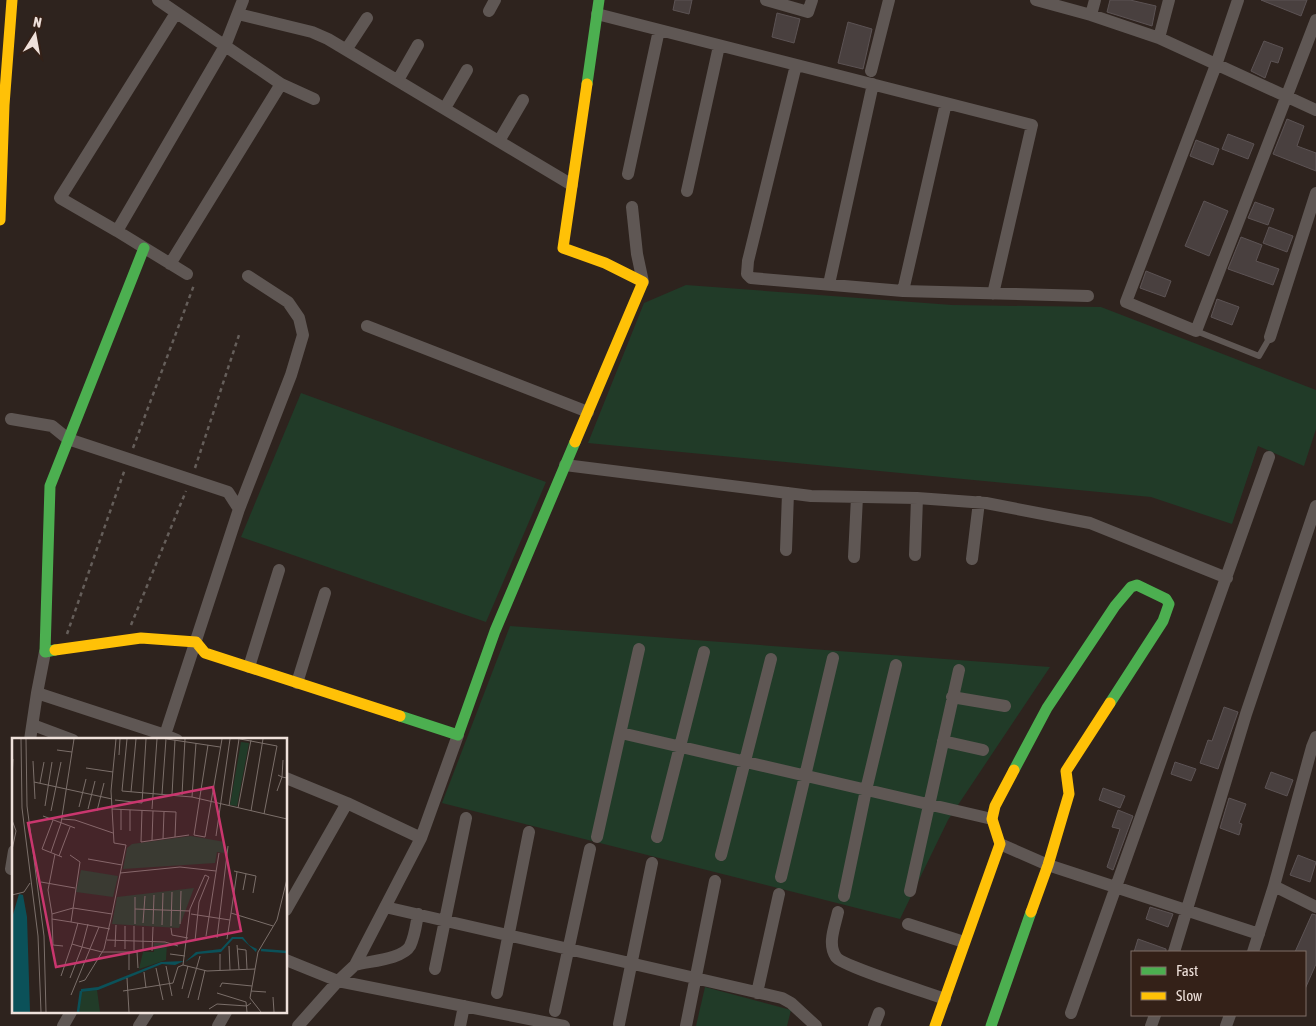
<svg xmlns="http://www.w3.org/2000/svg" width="1316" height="1026" font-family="'Asap Condensed',sans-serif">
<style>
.green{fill:#213b28}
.building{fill:#49403f;stroke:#5c5354}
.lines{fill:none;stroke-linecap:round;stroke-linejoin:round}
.path{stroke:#655e5a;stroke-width:2.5;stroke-dasharray:4 4;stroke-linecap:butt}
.lane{stroke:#5f5754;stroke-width:6}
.street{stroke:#5f5754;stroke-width:12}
.fast{stroke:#4caf50;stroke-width:11}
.slow{stroke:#ffc107;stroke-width:11}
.inset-river{fill:none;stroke:#0b5159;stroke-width:2.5}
.inset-road{fill:none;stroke:#7b6f6a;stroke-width:1}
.view{fill:#c9366e;fill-opacity:0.15;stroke:#c9366e;stroke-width:2.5}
.inset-edge{fill:none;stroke:#efe1db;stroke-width:2.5}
</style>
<rect width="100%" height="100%" fill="#2e231e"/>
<path class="green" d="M686 285 952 305 1101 307 1316 390V429L1304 466 1258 446 1232 524 1151 497 588 443 644 303Z
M301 393 546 482 486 622 241 537Z
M510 626 1050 667 948 820 900 919 442 803Z
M705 987 791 1010 787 1026H696Z"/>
<path class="building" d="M675 0H692L689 14 673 10Z
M1110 0H1130L1156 6 1152 26 1107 12Z
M1261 0H1307L1301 16Z
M777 13 800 19 794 43 772 37Z
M848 22 872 29 863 69 838 63Z
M1264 41 1283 48 1278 63 1271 61 1265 78 1251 71Z
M1287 119 1304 126 1297 146 1316 153V171L1273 154Z
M1228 134 1254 144 1248 159 1222 149Z
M1196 140 1219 149 1213 165 1190 156Z
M1204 201 1228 211 1209 256 1185 246Z
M1255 202 1274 209 1268 225 1248 218Z
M1269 227 1293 236 1287 252 1263 243Z
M1241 237 1262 245 1256 261 1279 269 1273 285 1228 269Z
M1146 271 1171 281 1165 297 1140 288Z
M1217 299 1239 307 1232 325 1211 317Z
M1224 707 1238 712 1218 769 1200 763 1208 740 1212 741Z
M1175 762 1196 769 1191 781 1171 774Z
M1271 772 1293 780 1287 796 1265 788Z
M1103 788 1125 796 1120 808 1099 800Z
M1229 798 1246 804 1239 823 1242 824 1239 835 1220 828Z
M1118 810 1133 816 1113 870 1107 867 1120 829 1112 827Z
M1298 855 1316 862 1310 882 1290 875Z
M1150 907 1173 914 1168 927 1146 919Z
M1312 914 1316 915V964L1305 989V952H1295Z
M1138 939 1166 949V952H1134Z"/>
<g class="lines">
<path class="path" d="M133 448 194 285
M195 468 240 332
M131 625 186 491
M67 634 125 469"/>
<path class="lane" d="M1196 331 1259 356 1270 337"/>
<path class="street" d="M158 0 281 84 314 99
M766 0 808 12 812 0
M1036 0 1091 15 1159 38 1316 110
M1238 0 1216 65 1126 302 1196 331 1316 20
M489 11 495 0
M176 13 60 198 117 231 187 274
M238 14 312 32 328 39 572 185
M597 14 1032 125 993 294
M1091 15 1095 0
M1159 38 1169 0
M346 50 367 18
M796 65 748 261 747 274 751 278 903 291 1088 296
M871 71 889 0
M398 80 418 45
M445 108 467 70
M499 141 523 100
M628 174 659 30
M687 191 719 46
M632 207 637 254 643 282
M117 231 225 46 243 0
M170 264 281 84
M829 284 873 84
M903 291 946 103
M367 326 588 412
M1270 337 1316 193
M11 419 52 426 68 439 228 492 239 509
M565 465 811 496 917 498 986 503 1090 523 1227 578
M786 550 788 493
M915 555 917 498
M854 557 857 497
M972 559 979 502
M45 652 37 693 165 735 239 509 291 375 303 335 299 318 288 302 248 276
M249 667 279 570
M297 683 325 593
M952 697 1005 706
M33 725 73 740
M621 733 992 819
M165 735 177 740
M1316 737 1312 747 1274 886 1316 907
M30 740 37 693
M943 741 983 750
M286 778 347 803
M597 837 639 649
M657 837 704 652
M1000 844 1048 865 1259 934
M14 851 11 869H14
M721 855 771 659
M781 877 833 658
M910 891 959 670
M844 896 866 790 896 665
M385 907 782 998 791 1003 816 1026
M286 910 347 803 421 838
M838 912C835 926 827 944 836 957 842 966 929 993 945 999
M908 924 964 942
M1174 952 1246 714 1316 506
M1253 952 1274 886
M286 960 338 981 564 1026
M355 965C370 961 403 959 410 946 415 936 416 925 418 914
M435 969 466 818
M497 993 529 832
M757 993 779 894
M555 1011 590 849
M1071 1013 1269 457
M619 1024 652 863
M63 1026 71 1012
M139 1026 148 1012
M218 1026 226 1012
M298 1026 338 981 355 965 421 838 458 735
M460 1026 464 1006
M686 1026 715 881
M874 1026 879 1013
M1151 1026 1155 1015
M1226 1026 1230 1015"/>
<path class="fast" d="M587 84 599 0
M55 650 45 652 50 486 144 248
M400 716 458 735 495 631 575 442
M1014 770 1047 708 1115 606 1131 587 1137 585 1166 599 1169 604 1163 621 1110 703
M991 1026 1031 912"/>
<path class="slow" d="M0 220 4 105 12 0
M575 442 643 282 605 263 563 248 587 84
M55 650 141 638 196 642 205 653 400 716
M1031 912 1048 865 1069 794 1066 771 1110 703
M935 1026 1000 844 992 819 995 806 1014 770"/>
</g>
<g transform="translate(12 738)">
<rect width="275" height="275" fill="#2e231e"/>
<path d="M229 4 237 5 225 68 218 67ZM179 98 213 104 212 115 205 114 203 125 111 131 115 110 120 106ZM69 132 106 138 101 159 64 154ZM182 150 167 190 100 186 105 159ZM142 205H155L154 222 127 231 131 214H142ZM85 252 88 274H67L69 254Z" fill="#213b28"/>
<path d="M7 156 11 157 15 179 18 274H0V180ZM220 199H231L237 207 245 211 244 214 230 201H221L209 214 186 216 173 224 184 214 209 211ZM172 223 163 227 150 226 86 252 69 254V251L86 249 149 224Z" fill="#0b5159"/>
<path class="inset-river" d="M249 212 275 214M66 274 69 253"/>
<path class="inset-road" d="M9 1 10 70 26 198 29 274M14 1 15 68 32 198 34 274M115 1 110 53 180 59 275 81M155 1 208 9M228 1 265 8 252 76M196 7 182 97 193 99 210 1M45 12 60 14M107 17 108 1M21 23 23 61M74 30 101 34M266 37 270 39 271 22M0 41 1 21M22 44 100 61M28 45 32 24M265 53 270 39 275 40M119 54 124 1M150 56 154 1M160 57 163 2M170 57 173 1M180 59 184 5M103 62 130 65 134 1M33 68 40 24M217 68 227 1M67 69 74 41M226 70 239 2M76 71 83 43M100 71 164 74 163 99M140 71 145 1M130 72 129 104 177 97M39 73 49 24M85 73 92 45M239 73 251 1M31 78 63 90M50 81 63 82 101 95M0 82 4 93 0 112M41 82 30 111 50 119M109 92V71M118 93V72M204 98 218 1M151 101 152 74M140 102 141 73M39 114 49 85 62 1M43 116 36 152 40 176 61 170 100 176 114 107 102 105 99 53 104 1M47 118 58 89M76 121 110 127M222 133 244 138 241 155M225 134 219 175 261 188M108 135 168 129 204 133M29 144 63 150M231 152 234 136M0 157 12 154 18 145M123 171 178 173M40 176V181L59 184 68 124 58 117M179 176 218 182M40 181 41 207 51 208M59 184 87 189M131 185 133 158M76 186 70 209 90 214H125L126 230M123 186V159M141 186 142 157M168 186 169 153M150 187 151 155M159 188 160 154M159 190 160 197 176 200M194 198 207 115M205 200 216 108M215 201 219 175M95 202 153 204 166 208M225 207 227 231M217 208 218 232M103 209 104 187M113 211V188M226 211 234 212 235 231M122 212V188M131 212V189M140 213 141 189M117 214V232M158 216 173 218M208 216V232M171 227 178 171 193 137 197 139 187 164 183 203M154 228 160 258M144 230 151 262M132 234 134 250M49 238 60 206M58 240 70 209 60 206 66 185M115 240 117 274M67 244 73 242 92 211 100 176M208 249 210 245 240 248M170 251 176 228M111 253 161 245 166 229 171 227 195 233 243 231M239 253 254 254M205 255 234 264 235 274M59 257 87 189 98 191M261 259 262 274M176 260 188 218M186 262 193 232M197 271 205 266 235 268 239 265M249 274 238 260 246 214 265 182 275 141"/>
<path class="view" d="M201 49 229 193 44 229 16 85Z"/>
<rect width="275" height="275" class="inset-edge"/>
</g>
<rect x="1131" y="951" width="175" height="65" fill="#342118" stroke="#7f6e66"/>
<rect x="1141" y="967" width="25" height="8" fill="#4caf50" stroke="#7f6e66"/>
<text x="1176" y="976" font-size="15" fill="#efe1db">Fast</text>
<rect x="1141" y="992" width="25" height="8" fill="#ffc107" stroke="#7f6e66"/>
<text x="1176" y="1001" font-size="15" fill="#efe1db">Slow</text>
<g transform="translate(35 35) rotate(11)" stroke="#342118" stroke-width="4" paint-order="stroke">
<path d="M0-4L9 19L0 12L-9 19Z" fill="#efe1db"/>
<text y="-8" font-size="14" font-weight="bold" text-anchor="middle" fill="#efe1db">N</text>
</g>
</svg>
